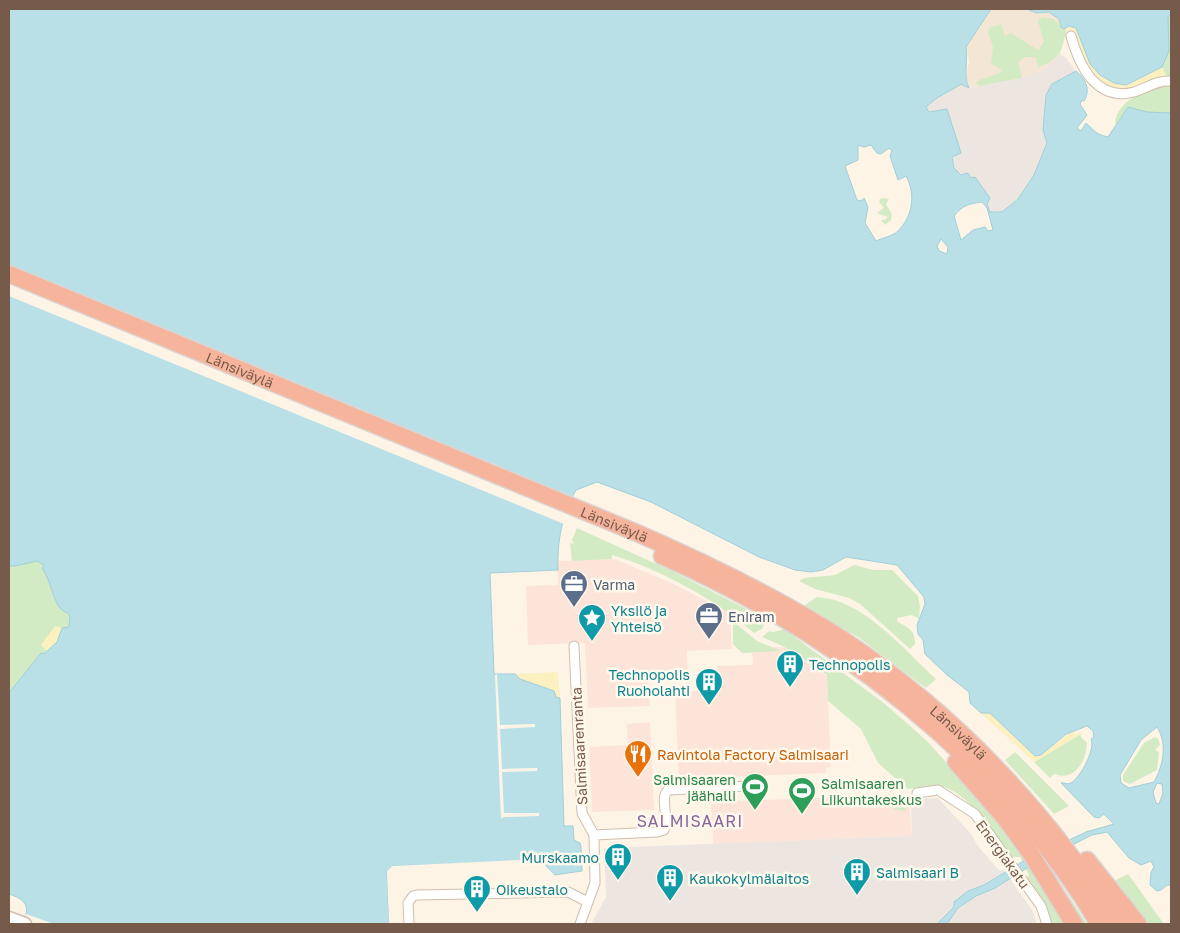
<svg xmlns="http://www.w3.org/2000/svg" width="1180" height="933" font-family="'Golos Text',sans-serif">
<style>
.residential{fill:#f4e6d4}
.commercial{fill:#fde4d9}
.industrial{fill:#ede6e0}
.green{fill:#d3ebc4}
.sand{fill:#fcefc0}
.water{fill:#bae0e7;stroke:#a0cfd9;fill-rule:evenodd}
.pier{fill:#fdf4e6}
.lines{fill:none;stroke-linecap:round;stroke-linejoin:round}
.street-casing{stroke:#d0beae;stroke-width:11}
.secondary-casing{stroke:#d4beac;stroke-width:15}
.highway-casing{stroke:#dbd4d0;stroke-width:19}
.street{stroke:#fff;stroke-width:9}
.secondary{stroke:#fff;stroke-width:12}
.highway{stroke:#f7b49c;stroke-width:16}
.labels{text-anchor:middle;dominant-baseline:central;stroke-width:5;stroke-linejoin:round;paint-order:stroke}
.street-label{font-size:14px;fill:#765a4a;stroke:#fff8ec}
.service-label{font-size:14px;fill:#4e5e75;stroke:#fff8ec;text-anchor:start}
.culture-label{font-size:14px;fill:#0d838f;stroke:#fff8ec;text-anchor:start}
.food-label{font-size:14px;fill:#c56008;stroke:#fff8ec;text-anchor:start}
.leisure-label{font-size:14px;fill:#27864d;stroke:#fff8ec;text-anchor:end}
.quarter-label{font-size:16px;letter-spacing:1px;fill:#88669a;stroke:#fff8ec}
</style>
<rect width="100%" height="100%" fill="#fdf4e6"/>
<path class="residential" d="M991 9H1027L1036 13 1049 12 1059 19 1064 29 1067 28 1060 54 1043 70 1018 79 969 88 965 80 969 62 966 47Z"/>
<path class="commercial" d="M614 559 669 582 730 613 732 649 687 651 688 677 648 679 650 706 588 708 585 643 528 645 526 586 558 585 557 561Z
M785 647 827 676 831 767 826 768V773L679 779 675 692 718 690 717 666 753 665 752 648Z
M650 722 654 810 592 812 589 747 628 745 627 724Z
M896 795 909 799 912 836 713 844 711 802Z"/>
<path class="industrial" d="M1060 54 1066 58 1076 71 1051 85 1046 95 1043 130 1047 143 1045 151 1034 175 1018 199 1002 212H990L987 204 989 198 975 178 962 175 954 168 952 156 961 153 926 107 939 94 949 92 961 84 969 88 1018 79 1043 70Z
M938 798 972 835 977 845 997 868 1000 871 1003 869 1032 910 1037 924H591L606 897 604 848 912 836 911 808 921 799Z"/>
<path class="green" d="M1171 14V140L1128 107 1115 125C1116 98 1148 91 1169 83L1162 67 1168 17Z
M1042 17 1053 19 1066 31C1061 53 1061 58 1039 67L1035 57H1025L1018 63 1022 78 980 86 976 83C984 75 995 78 1003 70L991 64 993 47 988 33 989 28 1001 24 1005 36 1011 33 1038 50 1044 42 1038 21Z
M881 198 889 199 886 204 892 214 891 220 885 225 881 220H885L888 217 877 213 884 208 879 202Z
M577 528 674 572 766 619 762 629 754 633C714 599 662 570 612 555V559L572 561 570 543 574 544 572 540Z
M37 561 44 565C48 576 53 600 60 608 62 611 68 613 71 615 71 632 55 644 44 654H40L9 693V566H15Z
M854 565 874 570H892L918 596 920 606 919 619 912 615 897 618V621C909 629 915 629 915 644L910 649 860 604 849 598 815 589 799 581 804 578 835 575Z
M817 597C863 599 903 649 936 679L926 688 858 637 810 610 805 605Z
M733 621 757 641 781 651 742 653 733 644Z
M784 629 885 704 926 740 984 804 1037 874 1065 924H1051L1044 902 1027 878 1029 875 1020 857H1012C996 836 967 789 938 786 929 785 917 788 908 789L878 763 861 729 828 701 827 675 785 647 762 637 769 631 774 632Z
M1081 734V737L1087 743C1086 761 1075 782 1054 774L1050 778 1034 762Z
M1155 737 1158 739 1160 745 1155 750 1159 752 1157 770 1130 784 1123 781V775L1144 743Z
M1015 752 1069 806 1054 814 1005 760Z
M896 799 904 802 906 811 894 809 893 804Z
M1051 869 1087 924H1080L1048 870Z
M1128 874 1164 924H1144L1112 882Z"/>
<path class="sand" d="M1069 26 1076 28 1114 83 1126 85 1162 67 1166 75 1127 90 1109 86 1090 74 1075 34 1066 31Z
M55 626 62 628 57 642 47 651 41 645Z
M558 672 560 698H558L546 688 520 679 515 674Z
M981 713H990L1035 756 1043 753 1073 730 1075 734 1084 732 1034 762Z"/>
<path class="water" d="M9 9H991L966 47C968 62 963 77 969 88L961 84C946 94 940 94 926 107L929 112 947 109 961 153 952 157 954 168 961 175 968 173 971 178 975 177 990 198 987 204 990 212H1002L1018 199 1034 175 1047 143 1043 130 1046 95 1052 84 1076 71C1086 79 1091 90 1084 101L1082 100 1080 104 1087 115 1077 128 1081 131 1086 123C1096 132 1095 134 1108 137L1128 107 1147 112 1171 113V885H1167L1161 890 1157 891 1150 885 1151 872 1154 867 1151 861 1141 865 1129 858 1107 832 1092 835 1027 868 995 888 976 896 958 908 947 924H937L954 907V902L968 891 984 885 1022 862 1086 832 1114 824 1104 814 1099 818 1094 817 1061 783C1063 782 1067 785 1071 783 1080 778 1096 749 1091 739L1094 737 1093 731 1087 726 1066 734 1041 755 1035 756 990 713H981L970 703 969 692 947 675 925 654 923 640 918 634 917 625 925 604 924 597 897 565 846 557 823 570 811 572 795 570 759 557 651 502 597 482 576 490C562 515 557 541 558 570L490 573 494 674H515L520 679 554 691 556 697 560 698 564 826H573L574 840 580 843 581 847 582 871 554 875 542 861 392 866 387 871 389 924H23C30 906 27 900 9 894V693L41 653 44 654 57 642 62 628 69 627 70 615C68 613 62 611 60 608 53 600 50 578 42 568L44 565 37 561 15 566H9ZM858 145 864 147 871 145 877 153 881 154 889 148 892 151 890 156 898 180 906 176C916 194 913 216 898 231 893 236 882 238 876 241L865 223 868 207 864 198 861 201 857 200 845 166 858 160ZM982 202 987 208 993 230 988 231 985 227 973 230 961 240 954 216C963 205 968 204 982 202ZM941 239 948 247 947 254 939 251 937 246ZM1157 727C1168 744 1163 766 1154 782L1129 788 1121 783 1120 775 1141 740ZM1157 783 1162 784 1163 793 1159 804 1156 803 1153 792Z
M1027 9H1171V14L1168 17 1169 51 1162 67 1126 85 1114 83 1100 75 1090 64 1076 28 1069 26 1064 29 1061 27 1059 19 1049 12 1036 13Z"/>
<path class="pier" d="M9 267 573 500 564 524 9 296Z
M497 674 500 725 535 724V727L500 729 502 769 537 768V771L502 772 504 813H539V816L504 817 501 819 495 675Z
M539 859 557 878 552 877 538 862 393 869 389 873 391 924H389L387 871 392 866Z
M26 914 54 924H23Z"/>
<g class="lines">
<defs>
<path id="street" d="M1071 36C1079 65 1096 102 1134 92 1147 88 1157 80 1171 81
M574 646 582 813 594 835 595 883 580 924
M917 793 938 790 975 814 1041 906 1047 924
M594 835 657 832 664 830C670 819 659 798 668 790L747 786
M409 924 408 903 413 896 417 895 568 892 588 902"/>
<path id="secondary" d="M9 918 25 924"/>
<g id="highway">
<path id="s1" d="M9 274 637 533C708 564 777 597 842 639 954 713 1046 811 1118 924"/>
<path d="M662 556C837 633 1000 759 1099 924"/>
<path d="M956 762 1004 817 1031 854 1074 924"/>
<path d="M1087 860 1138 924"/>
</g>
</defs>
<use href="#street" class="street-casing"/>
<use href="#secondary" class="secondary-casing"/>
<use href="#highway" class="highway-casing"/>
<use href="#street" class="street"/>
<use href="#secondary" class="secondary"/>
<use href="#highway" class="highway"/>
</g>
<defs>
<symbol id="office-pin" viewBox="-11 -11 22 30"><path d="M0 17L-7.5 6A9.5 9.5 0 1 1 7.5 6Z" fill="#5c6f8a" stroke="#fff8ec"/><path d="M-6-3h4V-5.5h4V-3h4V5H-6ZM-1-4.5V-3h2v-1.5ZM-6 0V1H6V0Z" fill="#fff"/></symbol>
<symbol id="sight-pin" viewBox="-11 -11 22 30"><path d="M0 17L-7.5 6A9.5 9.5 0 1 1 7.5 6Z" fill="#0f9aa8" stroke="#fff8ec"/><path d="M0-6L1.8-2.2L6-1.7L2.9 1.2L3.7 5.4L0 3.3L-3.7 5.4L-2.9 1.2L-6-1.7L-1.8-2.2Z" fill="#fff"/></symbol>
<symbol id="building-pin" viewBox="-11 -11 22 30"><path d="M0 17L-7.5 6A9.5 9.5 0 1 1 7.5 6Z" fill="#0f9aa8" stroke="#fff8ec"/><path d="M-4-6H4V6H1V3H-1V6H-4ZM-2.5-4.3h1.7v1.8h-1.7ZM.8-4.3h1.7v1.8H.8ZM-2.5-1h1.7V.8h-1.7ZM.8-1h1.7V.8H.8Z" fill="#fff"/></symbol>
<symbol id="restaurant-pin" viewBox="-11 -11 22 30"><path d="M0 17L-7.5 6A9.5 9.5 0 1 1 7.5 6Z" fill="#e8710a" stroke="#fff8ec"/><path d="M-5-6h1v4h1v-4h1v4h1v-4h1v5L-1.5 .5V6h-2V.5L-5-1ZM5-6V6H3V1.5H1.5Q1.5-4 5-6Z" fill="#fff"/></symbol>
<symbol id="stadium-pin" viewBox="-11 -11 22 30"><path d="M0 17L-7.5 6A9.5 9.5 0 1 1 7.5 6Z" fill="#2e9e5b" stroke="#fff8ec"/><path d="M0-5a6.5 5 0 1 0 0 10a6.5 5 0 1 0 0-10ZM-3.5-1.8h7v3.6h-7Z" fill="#fff"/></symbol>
</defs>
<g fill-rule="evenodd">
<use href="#office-pin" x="558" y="568" width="32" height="43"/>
<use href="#office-pin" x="693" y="600" width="32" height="43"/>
<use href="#sight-pin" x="576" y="602" width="32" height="43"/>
<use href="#building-pin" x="774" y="648" width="32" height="43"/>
<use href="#building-pin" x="693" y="666" width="32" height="43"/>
<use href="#restaurant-pin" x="622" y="738" width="32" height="43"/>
<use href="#stadium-pin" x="739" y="771" width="32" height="43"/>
<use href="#stadium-pin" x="786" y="775" width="32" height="43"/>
<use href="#building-pin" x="602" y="841" width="32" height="43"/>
<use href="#building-pin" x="841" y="856" width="32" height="43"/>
<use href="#building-pin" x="654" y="862" width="32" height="43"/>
<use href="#building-pin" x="461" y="873" width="32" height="43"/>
</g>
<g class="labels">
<g class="street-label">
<text stroke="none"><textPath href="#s1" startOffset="250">Länsiväylä</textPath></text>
<text stroke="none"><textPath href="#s1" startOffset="655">Länsiväylä</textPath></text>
<text stroke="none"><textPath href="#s1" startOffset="1060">Länsiväylä</textPath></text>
<text transform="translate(579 746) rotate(-93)">Salmisaarenranta</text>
<text transform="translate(1003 854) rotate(54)">Energiakatu</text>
</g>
<g class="service-label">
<text x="593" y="584">Varma</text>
<text x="728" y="616">Eniram</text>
</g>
<g class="culture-label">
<text x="611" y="610">Yksilö ja<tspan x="611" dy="16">Yhteisö</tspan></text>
<text x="809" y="664">Technopolis</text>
<text x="690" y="674" text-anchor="end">Technopolis<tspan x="690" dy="16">Ruoholahti</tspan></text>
<text x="599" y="857" text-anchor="end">Murskaamo</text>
<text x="876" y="872">Salmisaari B</text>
<text x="689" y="878">Kaukokylmälaitos</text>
<text x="496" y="889">Oikeustalo</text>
</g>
<g class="food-label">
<text x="657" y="754">Ravintola Factory Salmisaari</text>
</g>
<g class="leisure-label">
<text x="736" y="779">Salmisaaren<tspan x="736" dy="16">jäähalli</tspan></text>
<text x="821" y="783" text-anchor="start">Salmisaaren<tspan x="821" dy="16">Liikuntakeskus</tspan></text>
</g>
<g class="quarter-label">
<text x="690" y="821">SALMISAARI</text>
</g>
</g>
<rect width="1180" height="933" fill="none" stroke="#765a4a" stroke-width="20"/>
</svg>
